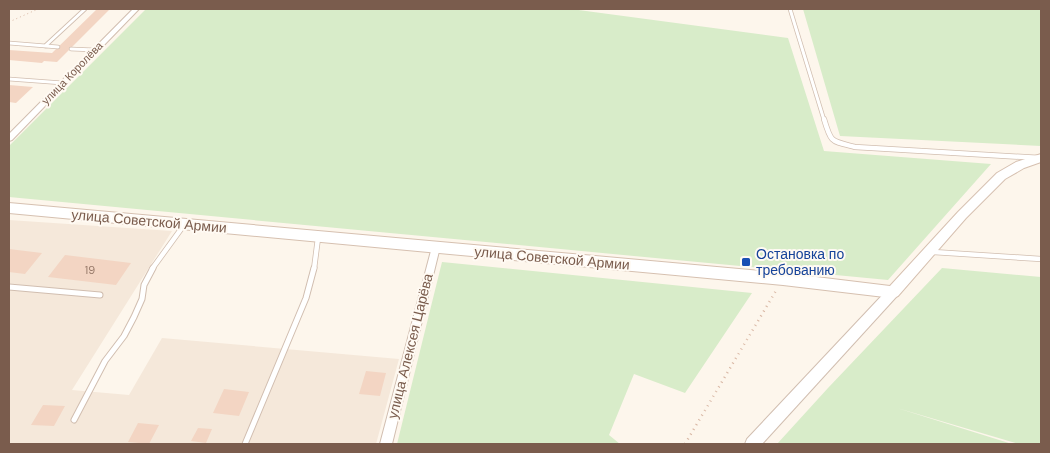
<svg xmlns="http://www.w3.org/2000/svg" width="1050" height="453" font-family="'DM Sans',sans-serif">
  <rect width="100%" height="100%" fill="#fdf6ec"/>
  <path fill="#f5e8da" d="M 9,220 L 172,231 L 72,390 L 129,395 L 162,338 L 399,359 L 376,444 L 9,444 Z"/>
  <path fill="#d8ecc9" d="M 146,9 L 571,9 L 788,38 L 824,151 L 991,164 L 888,280 L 9,197 L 9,146 Z
    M 803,9 L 1041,9 L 1041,146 L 840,136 Z
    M 442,262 L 752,293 L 685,393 L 634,374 L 609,435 L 620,444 L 397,444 Z
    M 942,268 L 1041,277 L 1041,444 L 1019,444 L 897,408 L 1012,444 L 777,444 L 828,388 Z"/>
  <path fill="#f3d5c3" d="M 97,9 L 110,9 L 57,62 L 44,61 L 42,63 L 9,60 L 9,50 L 52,53 Z
    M 9,85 L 33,87 L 16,103 L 9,102 Z
    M 9,249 L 42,253 L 25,274 L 9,272 Z
    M 65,255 L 131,263 L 116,285 L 48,277 Z
    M 366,371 L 386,373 L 380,396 L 359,394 Z
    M 224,389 L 249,392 L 239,416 L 213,413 Z
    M 43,405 L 65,406 L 54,426 L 31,425 Z
    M 138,423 L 159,425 L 149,444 L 128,442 Z
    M 198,428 L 212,429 L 206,443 L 191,441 Z"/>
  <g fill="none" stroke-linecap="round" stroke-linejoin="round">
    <g stroke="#d1beb0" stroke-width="4.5">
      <path id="service-far2" d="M 790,9 L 824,120
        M 9,43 L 58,47
        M 45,46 L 85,9
        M 71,49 L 95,50
        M 9,79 L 63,83"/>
    </g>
    <g stroke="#d1beb0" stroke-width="6">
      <path id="service-far1" d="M 824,119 C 831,143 831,141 855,147 L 1041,158
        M 933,252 L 1041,259
        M 152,269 L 184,225
        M 314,269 L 318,238"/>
    </g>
    <g stroke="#d1beb0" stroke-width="7">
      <path id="service" d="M 9,287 L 100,295
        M 74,420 L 105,361 L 124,336 L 134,317 L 142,299 L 144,285 L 153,268
        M 245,444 L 306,298 L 314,268"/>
    </g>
    <g stroke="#d1beb0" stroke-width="2">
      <path id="minor" d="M 133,9 L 139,9 L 12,140 L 9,141 L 9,134 Z
        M 436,243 L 439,244 L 440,247 L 392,444 L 380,444 L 432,247 L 433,244 Z"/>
    </g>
    <g stroke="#d1beb0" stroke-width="2">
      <path id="tertiary" d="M 893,287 L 897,288 L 899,292 L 897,296 L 762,444 L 745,444 L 747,439 L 889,288 Z"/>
    </g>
    <g stroke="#d6c0b0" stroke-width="2">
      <path id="secondary" d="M 1041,154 L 1041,162 L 1024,168 L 1005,179 L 966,218 L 898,296 L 893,298 L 783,285 L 9,213 L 9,203 L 783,273 L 890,286 L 958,212 L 997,173 L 1016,162 Z"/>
    </g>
    <path stroke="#d9b8a5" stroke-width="1" stroke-dasharray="1 3" stroke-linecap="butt" d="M 9,22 L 38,9"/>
    <path stroke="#d9b8a5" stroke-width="2.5" stroke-dasharray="1 4.5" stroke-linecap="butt" d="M 685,444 L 777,289"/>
    <use href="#service-far2" stroke="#fff" stroke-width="3"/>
    <use href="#service-far1" stroke="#fff" stroke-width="4.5"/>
    <use href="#service" stroke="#fff" stroke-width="5"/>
    <use href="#minor" fill="#fff" fill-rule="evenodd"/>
    <use href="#tertiary" fill="#fff" fill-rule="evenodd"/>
    <use href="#secondary" fill="#fff" fill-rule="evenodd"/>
  </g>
  <rect fill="#1a4fb4" stroke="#fffaf3" stroke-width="2" x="741" y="257" width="10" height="10" rx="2.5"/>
  <g text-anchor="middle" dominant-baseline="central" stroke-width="4" stroke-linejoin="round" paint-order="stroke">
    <g font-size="11" fill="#7a5c4d" stroke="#fffaf3">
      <text transform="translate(72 73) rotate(-46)">улица Королёва</text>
    </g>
    <g font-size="11" fill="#987a6a">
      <text x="90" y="270">19</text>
    </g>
    <g font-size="14" fill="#7a5c4d" stroke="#fffaf3">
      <text transform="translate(149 221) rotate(5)">улица Советской Армии</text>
      <text transform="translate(552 258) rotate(5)">улица Советской Армии</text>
      <text transform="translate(410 346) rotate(-76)">улица Алексея Царёва</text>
    </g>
    <g font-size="14" fill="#164399" stroke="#fffaf3" text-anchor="start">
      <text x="756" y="254">Остановка по<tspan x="756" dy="16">требованию</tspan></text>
    </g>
  </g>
  <rect width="1050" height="453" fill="none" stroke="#7a5c4d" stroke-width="20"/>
</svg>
